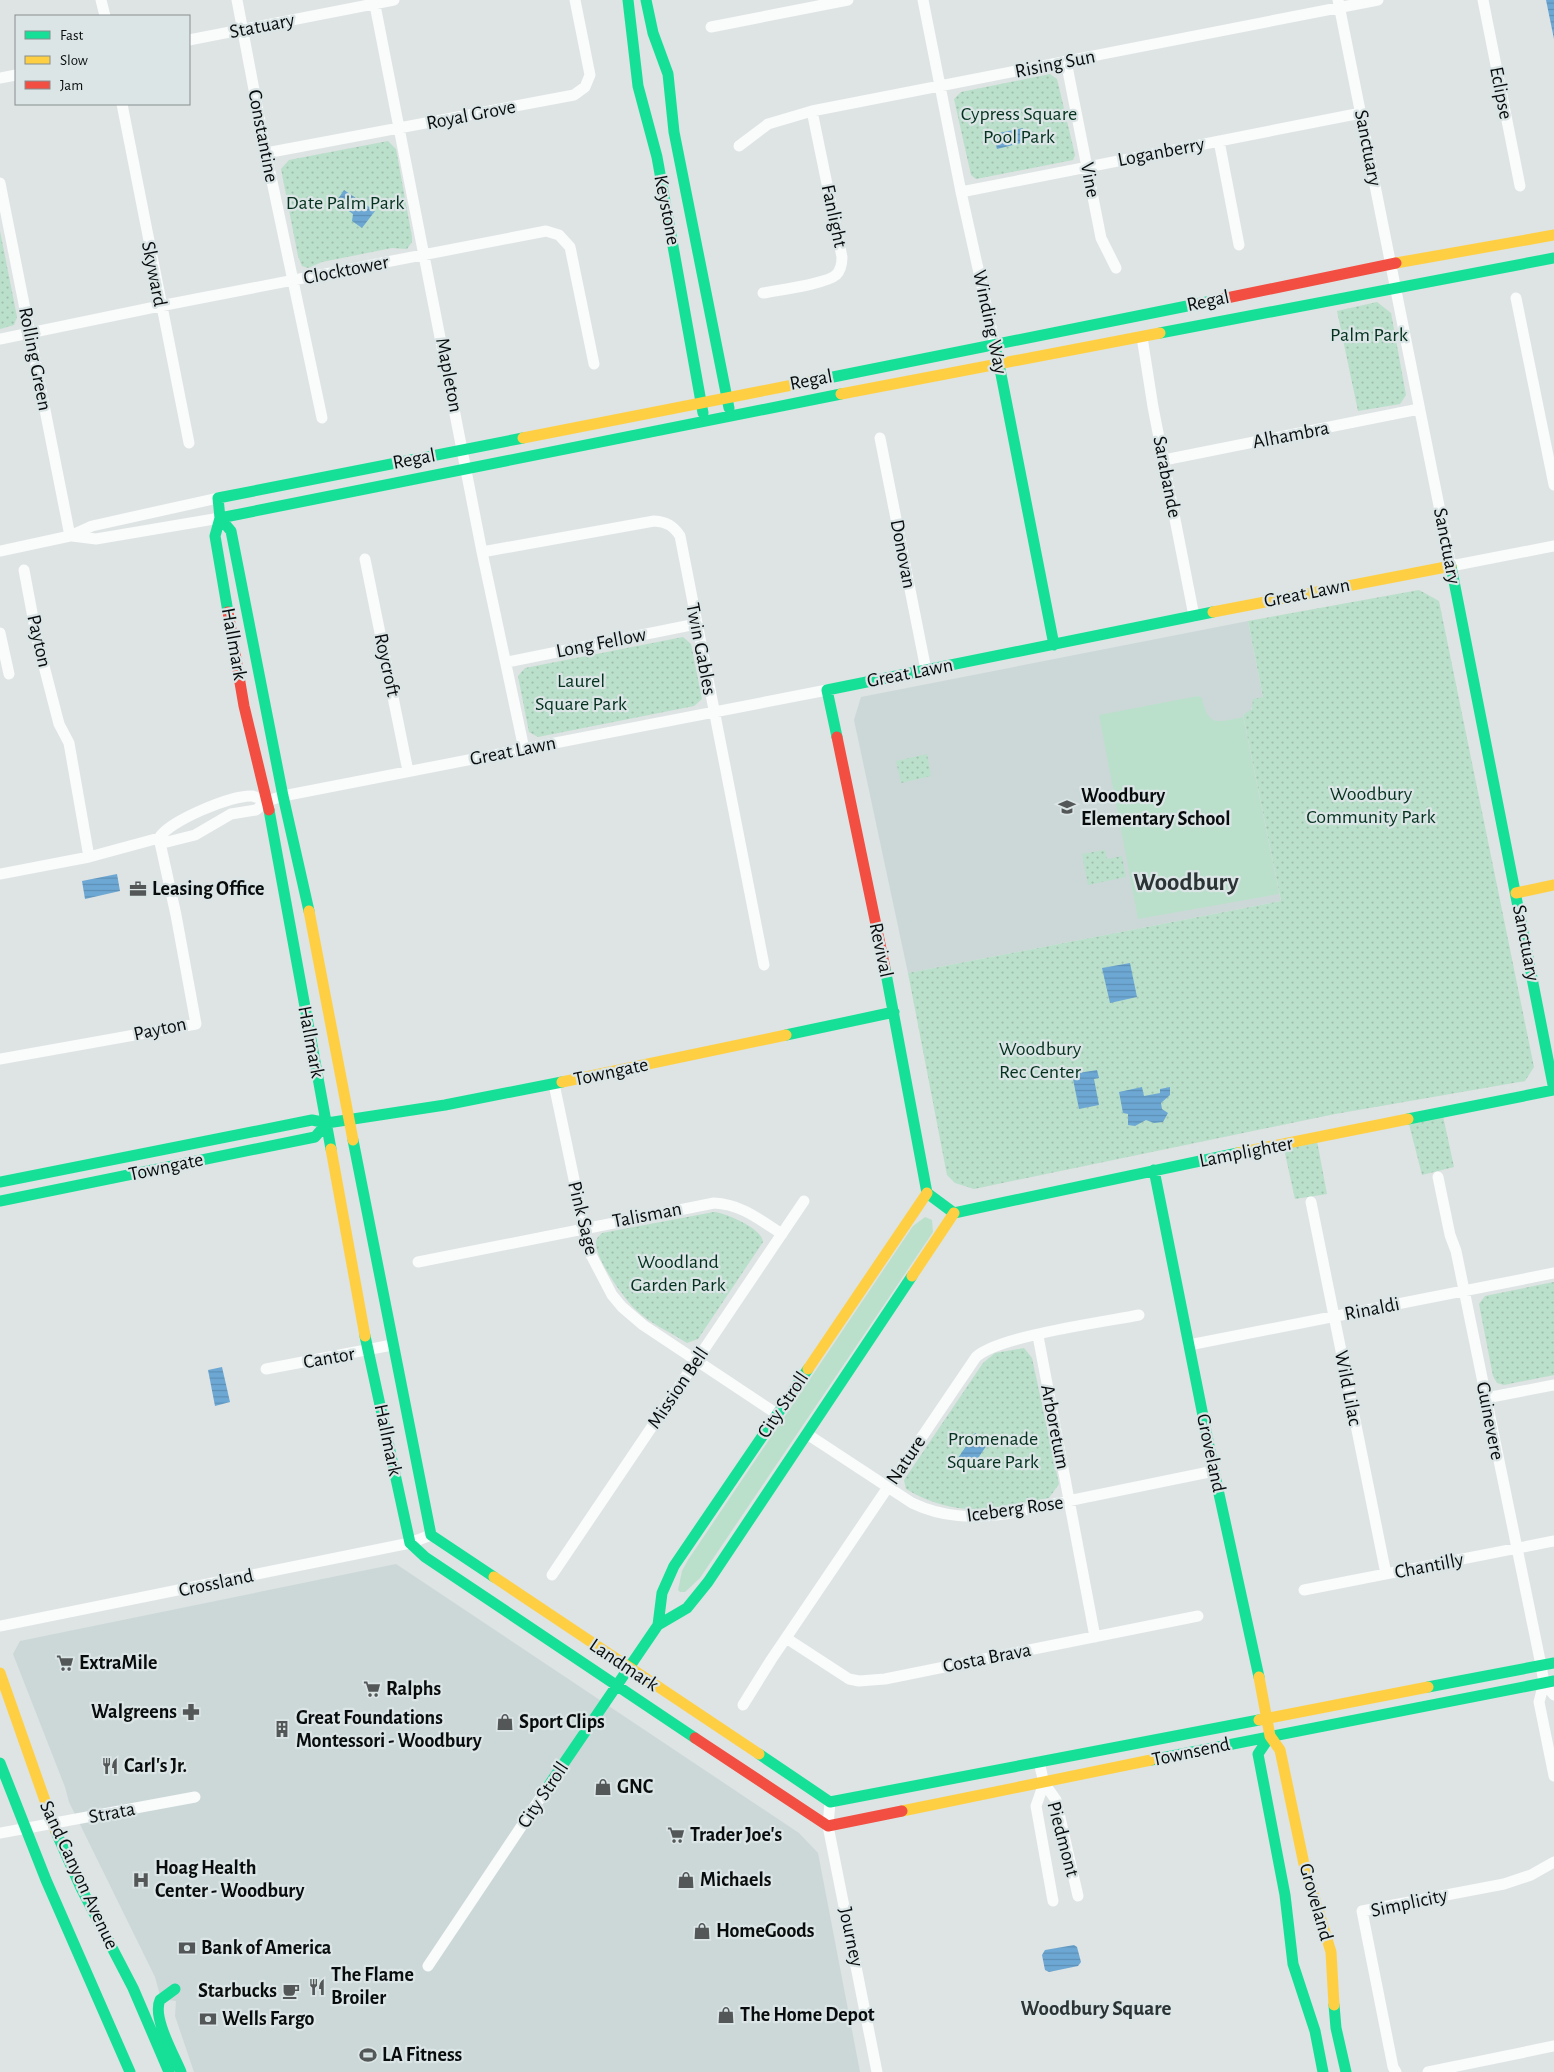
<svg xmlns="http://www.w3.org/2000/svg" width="1554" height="2072" font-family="'Alegreya Sans',sans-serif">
  <defs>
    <pattern id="park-dots" width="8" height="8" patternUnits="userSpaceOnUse" patternTransform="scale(1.25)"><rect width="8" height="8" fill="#bae0cb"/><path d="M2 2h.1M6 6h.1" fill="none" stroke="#9fbfad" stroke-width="1.8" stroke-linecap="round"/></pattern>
    <pattern id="water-rules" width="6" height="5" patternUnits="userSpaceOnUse" patternTransform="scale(1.25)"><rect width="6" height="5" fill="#6da8d4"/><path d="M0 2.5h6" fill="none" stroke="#5d8fb5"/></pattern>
  </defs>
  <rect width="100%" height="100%" fill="#dee3e3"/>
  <path fill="#ccd8d8" d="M 1248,621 L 1263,697 L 1254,704 L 1249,713 L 1243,715 L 1281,901 L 908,973 L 854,720 L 861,697 Z
    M 396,1564 L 799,1833 L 818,1853 L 860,2072 L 194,2072 L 175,2016 L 176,2001 L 161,1999 L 155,1977 L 69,1802 L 65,1787 L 13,1654 L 20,1641 Z"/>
  <path fill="#bae0cb" d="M 1198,696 L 1202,698 C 1208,728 1218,722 1243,717 L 1279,894 L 1138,919 L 1099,715 Z
    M 925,1217 L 932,1220 L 933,1232 L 700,1578 L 685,1592 L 680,1592 L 678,1590 L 682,1571 L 688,1560 L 913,1226 Z"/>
  <path fill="url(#park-dots)" d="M 1050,74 L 1057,79 L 1075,155 L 1073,160 L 976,179 L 971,175 L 954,99 L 961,92 Z
    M 388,141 L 396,149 L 412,237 L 412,242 L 407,249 L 392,248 L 322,262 L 308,268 L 302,266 L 298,256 L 281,169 L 289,160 Z
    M 0,231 L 17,317 L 14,325 L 0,329 Z
    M 1377,302 L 1391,313 L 1406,395 L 1400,404 L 1358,411 L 1337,311 Z
    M 1419,590 L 1439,601 L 1534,1067 L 1525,1081 L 1335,1114 L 974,1189 L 955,1183 L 947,1175 L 908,973 L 1281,901 L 1243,715 L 1252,709 L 1253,699 L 1263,697 L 1248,621 Z
    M 683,637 L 691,644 L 702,699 L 694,706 L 538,737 L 529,732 L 518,676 L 525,668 Z
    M 927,754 L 931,776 L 901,783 L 896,761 Z
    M 1105,850 L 1107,859 L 1122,856 L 1126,877 L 1088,885 L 1082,854 Z
    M 1443,1116 L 1454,1167 L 1422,1175 L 1409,1124 Z
    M 1317,1141 L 1327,1194 L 1295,1199 L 1284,1149 Z
    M 714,1212 C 726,1213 763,1229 763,1242 L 698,1339 L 687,1343 C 670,1332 649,1323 635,1309 C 623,1297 596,1260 596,1243 C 596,1238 599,1236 602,1233 Z
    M 1554,1282 L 1554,1375 L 1504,1385 L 1497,1383 L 1493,1376 L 1479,1304 L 1485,1296 Z
    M 1024,1348 L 1032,1358 L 1059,1484 L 1049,1498 C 993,1508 959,1520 906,1489 L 904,1480 L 983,1363 L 995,1353 Z"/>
  <path fill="url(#water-rules)" d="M 1546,0 L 1554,0 L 1554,39 Z
    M 1023,128 L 1025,142 L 997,149 L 994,134 Z
    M 344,190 L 375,211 L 362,228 L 352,221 L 353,214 L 336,202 Z
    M 117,874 L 120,891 L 85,899 L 82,881 Z
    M 1130,963 L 1137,997 L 1110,1003 L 1102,968 Z
    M 1097,1070 L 1099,1078 L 1094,1079 L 1099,1105 L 1079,1109 L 1072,1074 Z
    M 1142,1087 L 1144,1096 L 1160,1093 L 1160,1089 L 1170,1087 L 1170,1095 L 1161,1103 L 1162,1109 L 1168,1113 L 1163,1122 L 1154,1123 L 1146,1120 L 1135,1126 L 1128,1125 L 1128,1114 L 1123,1113 L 1119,1092 Z
    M 222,1367 L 230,1402 L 215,1406 L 208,1370 Z
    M 975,1433 L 989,1442 L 972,1467 L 958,1458 Z
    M 1074,1945 L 1077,1947 L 1081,1962 L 1078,1966 L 1049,1972 L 1045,1970 L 1042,1955 L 1045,1950 Z"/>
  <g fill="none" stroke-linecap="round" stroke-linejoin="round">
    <path stroke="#fafbfb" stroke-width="11" d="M 101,0 L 105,16
      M 237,0 L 266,153 L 322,418
      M 374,0 L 482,552 L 524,749
      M 923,0 L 961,192 L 995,345
      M 1338,0 L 1451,566 L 1554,546
      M 1483,0 L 1520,186
      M 711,27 L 848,0
      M 189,40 L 394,0
      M 1066,61 L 1101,238 L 1116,268
      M 0,78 L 16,75
      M 122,104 L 189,443
      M 1219,141 L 1239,245
      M 739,146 L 768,124 L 812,111 L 1378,0
      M 266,153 L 574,95 L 585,87 L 590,75 L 575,0
      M 0,183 L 70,536
      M 961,192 L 1361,113
      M 763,293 C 778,290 826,284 836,275 C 841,270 842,264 842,257 L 812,111
      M 1516,298 L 1554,485
      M 1142,337 L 1153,407 L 1194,616
      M 0,339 L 160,306 L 546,231 L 559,235 L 570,247 L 594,364
      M 880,438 L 926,670
      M 1164,460 L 1419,409
      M 72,536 L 96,539 L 220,518
      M 0,551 L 70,536 L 92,526 L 218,498
      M 482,552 L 654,521 C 666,522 673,525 680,536 L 764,965
      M 365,559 L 408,771
      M 24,570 L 37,639 L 59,724 L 69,743 L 89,857
      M 0,633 L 9,674
      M 507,662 L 696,624
      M 0,874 L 89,857 L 159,838 L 167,842 L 195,835 L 231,814 L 256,810 L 267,801 L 283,796 L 827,690
      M 0,1059 L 196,1024 L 176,915 L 159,838 C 169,821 231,795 252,796 C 257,797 262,800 267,801
      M 554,1084 L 589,1251 L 612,1295 L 622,1307 L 643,1325 L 777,1414
      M 1438,1177 L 1450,1235 L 1456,1251 L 1541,1665 L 1544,1683 L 1539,1702 L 1554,1776
      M 1311,1202 L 1386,1574
      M 418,1262 L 714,1203 C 741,1204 760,1220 782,1234
      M 1038,1336 L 1095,1637
      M 1189,1345 L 1554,1273
      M 266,1369 L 392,1345
      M 1486,1398 L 1554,1385
      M 807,1434 L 912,1503 C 944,1518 971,1518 1005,1514 L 1214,1471
      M 552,1575 L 804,1201
      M 1304,1590 L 1554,1541
      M 0,1626 L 410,1543 L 431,1535
      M 786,1638 L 849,1679 L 859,1681 L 885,1679 L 1198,1616
      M 1544,1683 L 1554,1695
      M 743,1705 L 771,1660 L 976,1357 C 998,1336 1104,1322 1139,1315
      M 1039,1762 L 1044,1783 L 1056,1800 L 1078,1896
      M 1044,1783 L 1036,1806 L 1053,1901
      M 830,1802 L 828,1826 L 877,2072
      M 0,1833 L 195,1797
      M 428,1966 L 549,1785
      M 1396,2072 L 1393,2067 L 1362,1911 L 1504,1884 L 1531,1875 L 1554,1862
      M 1428,2072 L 1554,2046"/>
    <path stroke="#16e098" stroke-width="11" d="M 628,0 L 638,86 L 657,157 L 703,413
      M 646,0 L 653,33 L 668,74 L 674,132 L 729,408
      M 1160,333 L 1554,258
      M 997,354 L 1054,645
      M 823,379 L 1212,301
      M 220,518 L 231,531 L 283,796 L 309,911
      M 220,518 L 841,394
      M 228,612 L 215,536 L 220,518 L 218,498 L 523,438
      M 837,737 L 827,690 L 1213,612
      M 269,810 L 331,1149
      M 885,968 L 927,1193 L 954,1213 L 1238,1153
      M 786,1035 L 894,1012
      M 1408,1119 L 1554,1090 L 1451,566
      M 353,1140 L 431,1535 L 494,1577
      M 1154,1170 L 1214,1471 L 1259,1677
      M 0,1182 L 312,1120 L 327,1123 L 445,1105 L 562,1082
      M 0,1201 L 315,1137 L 327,1123
      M 365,1336 L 410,1543 L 425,1557 L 695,1738
      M 658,1625 L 687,1608 L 708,1582 L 912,1276
      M 1428,1687 L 1554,1663
      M 1270,1736 L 1258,1754 L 1285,1895 L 1293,1964 L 1315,2031 L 1323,2072
      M 759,1754 L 830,1802 L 1259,1720
      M 1151,1760 L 1554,1681
      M 0,1763 L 46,1880 L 130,2072
      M 549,1785 L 658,1625 L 662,1593 L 674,1566 L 808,1369
      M 56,1832 L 81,1888 L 133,1988 L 169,2072
      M 175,1989 L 160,2000 C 152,2017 174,2055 181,2072
      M 1334,2005 L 1336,2028 L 1346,2072"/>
    <path stroke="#ffcf43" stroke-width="11" d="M 1396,263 L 1554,235
      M 841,394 L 1160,333
      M 523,438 L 823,379
      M 1213,612 L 1451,566
      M 1516,893 L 1554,885
      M 309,911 L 353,1140
      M 562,1082 L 786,1035
      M 331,1149 L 365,1336
      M 1238,1153 L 1408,1119
      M 912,1276 L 954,1213
      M 808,1369 L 927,1193
      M 494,1577 L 759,1754
      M 0,1673 L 56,1832
      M 1259,1677 L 1270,1736 L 1280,1750 L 1304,1864 L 1331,1952 L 1334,2005
      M 1259,1720 L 1428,1687
      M 902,1811 L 1151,1760"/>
    <path stroke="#f24e42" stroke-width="11" d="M 1212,301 L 1396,263
      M 228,612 L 244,706 L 269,810
      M 837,737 L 885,968
      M 695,1738 L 828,1826 L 902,1811"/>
  </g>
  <defs>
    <g id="school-bare" transform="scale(1.35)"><path d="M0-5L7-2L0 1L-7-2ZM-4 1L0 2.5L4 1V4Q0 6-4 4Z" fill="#545757" stroke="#dbe5e6" stroke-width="2.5" paint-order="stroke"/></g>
    <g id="office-bare" transform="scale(1.35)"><path d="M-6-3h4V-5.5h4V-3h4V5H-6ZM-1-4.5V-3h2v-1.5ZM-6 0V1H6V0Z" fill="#545757" stroke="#dbe5e6" stroke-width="2.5" paint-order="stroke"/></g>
    <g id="supermarket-bare" transform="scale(1.35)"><path d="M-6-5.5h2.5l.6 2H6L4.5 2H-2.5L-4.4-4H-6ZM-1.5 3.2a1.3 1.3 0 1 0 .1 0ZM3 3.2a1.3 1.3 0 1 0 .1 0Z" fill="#545757" stroke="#dbe5e6" stroke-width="2.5" paint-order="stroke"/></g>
    <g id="pharmacy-bare" transform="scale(1.35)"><path d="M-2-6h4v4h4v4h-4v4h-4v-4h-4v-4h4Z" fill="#545757" stroke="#dbe5e6" stroke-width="2.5" paint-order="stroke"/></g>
    <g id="shop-bare" transform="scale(1.35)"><path d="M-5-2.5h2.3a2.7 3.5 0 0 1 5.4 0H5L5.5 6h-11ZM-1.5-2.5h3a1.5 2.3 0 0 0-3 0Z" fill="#545757" stroke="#dbe5e6" stroke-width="2.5" paint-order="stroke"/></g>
    <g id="building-bare" transform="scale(1.35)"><path d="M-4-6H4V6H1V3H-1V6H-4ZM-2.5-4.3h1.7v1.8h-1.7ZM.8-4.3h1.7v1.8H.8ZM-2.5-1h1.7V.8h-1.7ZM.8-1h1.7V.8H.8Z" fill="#545757" stroke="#dbe5e6" stroke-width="2.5" paint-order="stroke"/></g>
    <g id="restaurant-bare" transform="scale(1.35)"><path d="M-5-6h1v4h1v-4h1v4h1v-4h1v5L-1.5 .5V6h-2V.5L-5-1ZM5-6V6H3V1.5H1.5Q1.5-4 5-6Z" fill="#545757" stroke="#dbe5e6" stroke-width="2.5" paint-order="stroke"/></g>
    <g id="hospital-bare" transform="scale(1.35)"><path d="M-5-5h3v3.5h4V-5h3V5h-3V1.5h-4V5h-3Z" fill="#545757" stroke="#dbe5e6" stroke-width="2.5" paint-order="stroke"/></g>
    <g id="bank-bare" transform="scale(1.35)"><path d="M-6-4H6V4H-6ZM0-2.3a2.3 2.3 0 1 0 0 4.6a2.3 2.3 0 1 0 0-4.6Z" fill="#545757" stroke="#dbe5e6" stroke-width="2.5" paint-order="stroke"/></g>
    <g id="cafe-bare" transform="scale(1.35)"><path d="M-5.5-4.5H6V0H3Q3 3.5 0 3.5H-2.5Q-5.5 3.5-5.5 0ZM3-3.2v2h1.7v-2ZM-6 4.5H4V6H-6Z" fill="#545757" stroke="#dbe5e6" stroke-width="2.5" paint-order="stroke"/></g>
    <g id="stadium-bare" transform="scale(1.35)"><path d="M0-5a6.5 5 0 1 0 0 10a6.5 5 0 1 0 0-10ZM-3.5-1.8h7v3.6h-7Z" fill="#545757" stroke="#dbe5e6" stroke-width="2.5" paint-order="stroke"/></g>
  </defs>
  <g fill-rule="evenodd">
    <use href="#school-bare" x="1067" y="807"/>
    <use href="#office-bare" x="138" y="889"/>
    <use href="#supermarket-bare" x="65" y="1663"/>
    <use href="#supermarket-bare" x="372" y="1689"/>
    <use href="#pharmacy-bare" x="191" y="1712"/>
    <use href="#shop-bare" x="505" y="1722"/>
    <use href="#building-bare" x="282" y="1729"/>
    <use href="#restaurant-bare" x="110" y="1766"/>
    <use href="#shop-bare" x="603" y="1787"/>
    <use href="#supermarket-bare" x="676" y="1835"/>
    <use href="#hospital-bare" x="141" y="1880"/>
    <use href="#shop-bare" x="686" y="1880"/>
    <use href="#shop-bare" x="702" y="1931"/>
    <use href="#bank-bare" x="187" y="1948"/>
    <use href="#restaurant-bare" x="317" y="1987"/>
    <use href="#cafe-bare" x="291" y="1991"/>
    <use href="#shop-bare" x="726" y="2015"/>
    <use href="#bank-bare" x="208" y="2019"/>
    <use href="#stadium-bare" x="368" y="2055"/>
  </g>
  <g text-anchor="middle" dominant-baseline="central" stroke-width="4.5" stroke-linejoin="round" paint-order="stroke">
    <g font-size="20" fill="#090c0c" stroke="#dbe5e6">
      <text transform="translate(262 26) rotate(-11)">Statuary</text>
      <text transform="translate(1055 64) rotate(-11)">Rising Sun</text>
      <text transform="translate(1501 93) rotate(79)">Eclipse</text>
      <text transform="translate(471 115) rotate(-11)">Royal Grove</text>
      <text transform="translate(263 136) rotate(79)">Constantine</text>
      <text transform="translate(1368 148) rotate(79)">Sanctuary</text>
      <text transform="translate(1161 152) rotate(-11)">Loganberry</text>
      <text transform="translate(1090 180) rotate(79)">Vine</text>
      <text transform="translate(667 210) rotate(79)">Keystone</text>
      <text transform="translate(834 216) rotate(78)">Fanlight</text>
      <text transform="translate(346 270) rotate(-11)">Clocktower</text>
      <text transform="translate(154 274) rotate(79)">Skyward</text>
      <text transform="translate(1208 301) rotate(-12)">Regal</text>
      <text transform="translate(990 322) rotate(78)">Winding Way</text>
      <text transform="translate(35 359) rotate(79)">Rolling Green</text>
      <text transform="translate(449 375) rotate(79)">Mapleton</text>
      <text transform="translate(811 380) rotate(-11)">Regal</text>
      <text transform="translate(1291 435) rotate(-11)">Alhambra</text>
      <text transform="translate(414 459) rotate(-11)">Regal</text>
      <text transform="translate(1167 477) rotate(79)">Sarabande</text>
      <text transform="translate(1447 546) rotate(79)">Sanctuary</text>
      <text transform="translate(903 554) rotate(79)">Donovan</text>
      <text transform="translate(1307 593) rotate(-11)">Great Lawn</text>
      <text transform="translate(39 641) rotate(77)">Payton</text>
      <text transform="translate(601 643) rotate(-11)">Long Fellow</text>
      <text transform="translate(234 644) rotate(80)">Hallmark</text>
      <text transform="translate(701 649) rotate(79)">Twin Gables</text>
      <text transform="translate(387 665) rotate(78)">Roycroft</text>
      <text transform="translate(910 673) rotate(-11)">Great Lawn</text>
      <text transform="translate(513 751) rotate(-11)">Great Lawn</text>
      <text transform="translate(1526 943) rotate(79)">Sanctuary</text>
      <text transform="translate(881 950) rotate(78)">Revival</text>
      <text transform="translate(160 1029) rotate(-12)">Payton</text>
      <text transform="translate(311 1042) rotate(79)">Hallmark</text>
      <text transform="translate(611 1072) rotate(-12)">Towngate</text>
      <text transform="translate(1246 1152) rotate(-11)">Lamplighter</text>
      <text transform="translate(166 1167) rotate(-12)">Towngate</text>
      <text transform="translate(647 1215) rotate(-11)">Talisman</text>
      <text transform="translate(583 1218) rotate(76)">Pink Sage</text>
      <text transform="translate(1372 1309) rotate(-11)">Rinaldi</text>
      <text transform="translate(329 1358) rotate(-10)">Cantor</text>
      <text transform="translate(678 1388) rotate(-56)">Mission Bell</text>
      <text transform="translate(1348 1388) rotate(79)">Wild Lilac</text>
      <text transform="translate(783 1405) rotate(-56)">City Stroll</text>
      <text transform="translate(1490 1421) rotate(79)">Guinevere</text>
      <text transform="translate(1055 1427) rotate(79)">Arboretum</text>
      <text transform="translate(388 1440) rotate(78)">Hallmark</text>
      <text transform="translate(1211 1453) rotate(78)">Groveland</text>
      <text transform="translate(906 1460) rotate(-56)">Nature</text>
      <text transform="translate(1015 1509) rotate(-8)">Iceberg Rose</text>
      <text transform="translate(1429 1566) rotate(-11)">Chantilly</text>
      <text transform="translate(216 1583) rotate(-12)">Crossland</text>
      <text transform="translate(987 1658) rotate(-11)">Costa Brava</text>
      <text transform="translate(624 1665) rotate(34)">Landmark</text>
      <text transform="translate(1191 1752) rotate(-12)">Townsend</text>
      <text transform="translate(543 1795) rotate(-56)">City Stroll</text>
      <text transform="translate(112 1813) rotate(-11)">Strata</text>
      <text transform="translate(1063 1839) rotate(75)">Piedmont</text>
      <text transform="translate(79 1875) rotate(65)">Sand Canyon Avenue</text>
      <text transform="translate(1316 1902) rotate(74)">Groveland</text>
      <text transform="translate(1409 1903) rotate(-12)">Simplicity</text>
      <text transform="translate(851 1937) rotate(78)">Journey</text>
    </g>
    <g font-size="20" fill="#04321e" stroke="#dbe5e6">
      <text x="1019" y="114">Cypress Square<tspan x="1019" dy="23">Pool Park</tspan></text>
      <text x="345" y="203">Date Palm Park</text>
      <text x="1369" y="335">Palm Park</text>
      <text x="581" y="681">Laurel<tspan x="581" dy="23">Square Park</tspan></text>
      <text x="1371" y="794">Woodbury<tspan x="1371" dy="23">Community Park</tspan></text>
      <text x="1040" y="1049">Woodbury<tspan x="1040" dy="23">Rec Center</tspan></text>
      <text x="678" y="1262">Woodland<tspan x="678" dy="23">Garden Park</tspan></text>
      <text x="993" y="1439">Promenade<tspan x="993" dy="23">Square Park</tspan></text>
    </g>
    <g font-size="20" font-weight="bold" fill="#090c0c" stroke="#dbe5e6" text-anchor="start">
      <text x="1081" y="796">Woodbury<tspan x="1081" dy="23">Elementary School</tspan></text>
      <text x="152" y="889">Leasing Office</text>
      <text x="79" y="1663">ExtraMile</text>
      <text x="386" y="1689">Ralphs</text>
      <text x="177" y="1712" text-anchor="end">Walgreens</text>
      <text x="296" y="1718">Great Foundations<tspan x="296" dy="23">Montessori - Woodbury</tspan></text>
      <text x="519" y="1722">Sport Clips</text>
      <text x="124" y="1766">Carl's Jr.</text>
      <text x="617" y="1787">GNC</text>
      <text x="690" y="1835">Trader Joe's</text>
      <text x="155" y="1868">Hoag Health<tspan x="155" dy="23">Center - Woodbury</tspan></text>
      <text x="700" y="1880">Michaels</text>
      <text x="716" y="1931">HomeGoods</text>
      <text x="201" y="1948">Bank of America</text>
      <text x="331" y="1975">The Flame<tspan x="331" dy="23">Broiler</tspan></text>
      <text x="277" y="1991" text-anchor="end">Starbucks</text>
      <text x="740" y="2015">The Home Depot</text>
      <text x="222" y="2019">Wells Fargo</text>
      <text x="382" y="2055">LA Fitness</text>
    </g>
    <g font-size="21" font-weight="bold" fill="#2c3334" stroke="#dbe5e6">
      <text x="1096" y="2008">Woodbury Square</text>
    </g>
    <g font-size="25" font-weight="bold" fill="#2c3334" stroke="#dbe5e6">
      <text x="1186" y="882">Woodbury</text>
    </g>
  </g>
  <rect x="15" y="15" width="175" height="90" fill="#dbe5e6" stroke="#878e8f"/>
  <rect x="25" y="31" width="25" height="8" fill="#16e098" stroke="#878e8f"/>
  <text x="60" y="40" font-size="15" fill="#090c0c">Fast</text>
  <rect x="25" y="56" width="25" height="8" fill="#ffcf43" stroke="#878e8f"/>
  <text x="60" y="65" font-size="15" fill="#090c0c">Slow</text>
  <rect x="25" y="81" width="25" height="8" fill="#f24e42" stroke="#878e8f"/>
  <text x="60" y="90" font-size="15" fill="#090c0c">Jam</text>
</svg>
